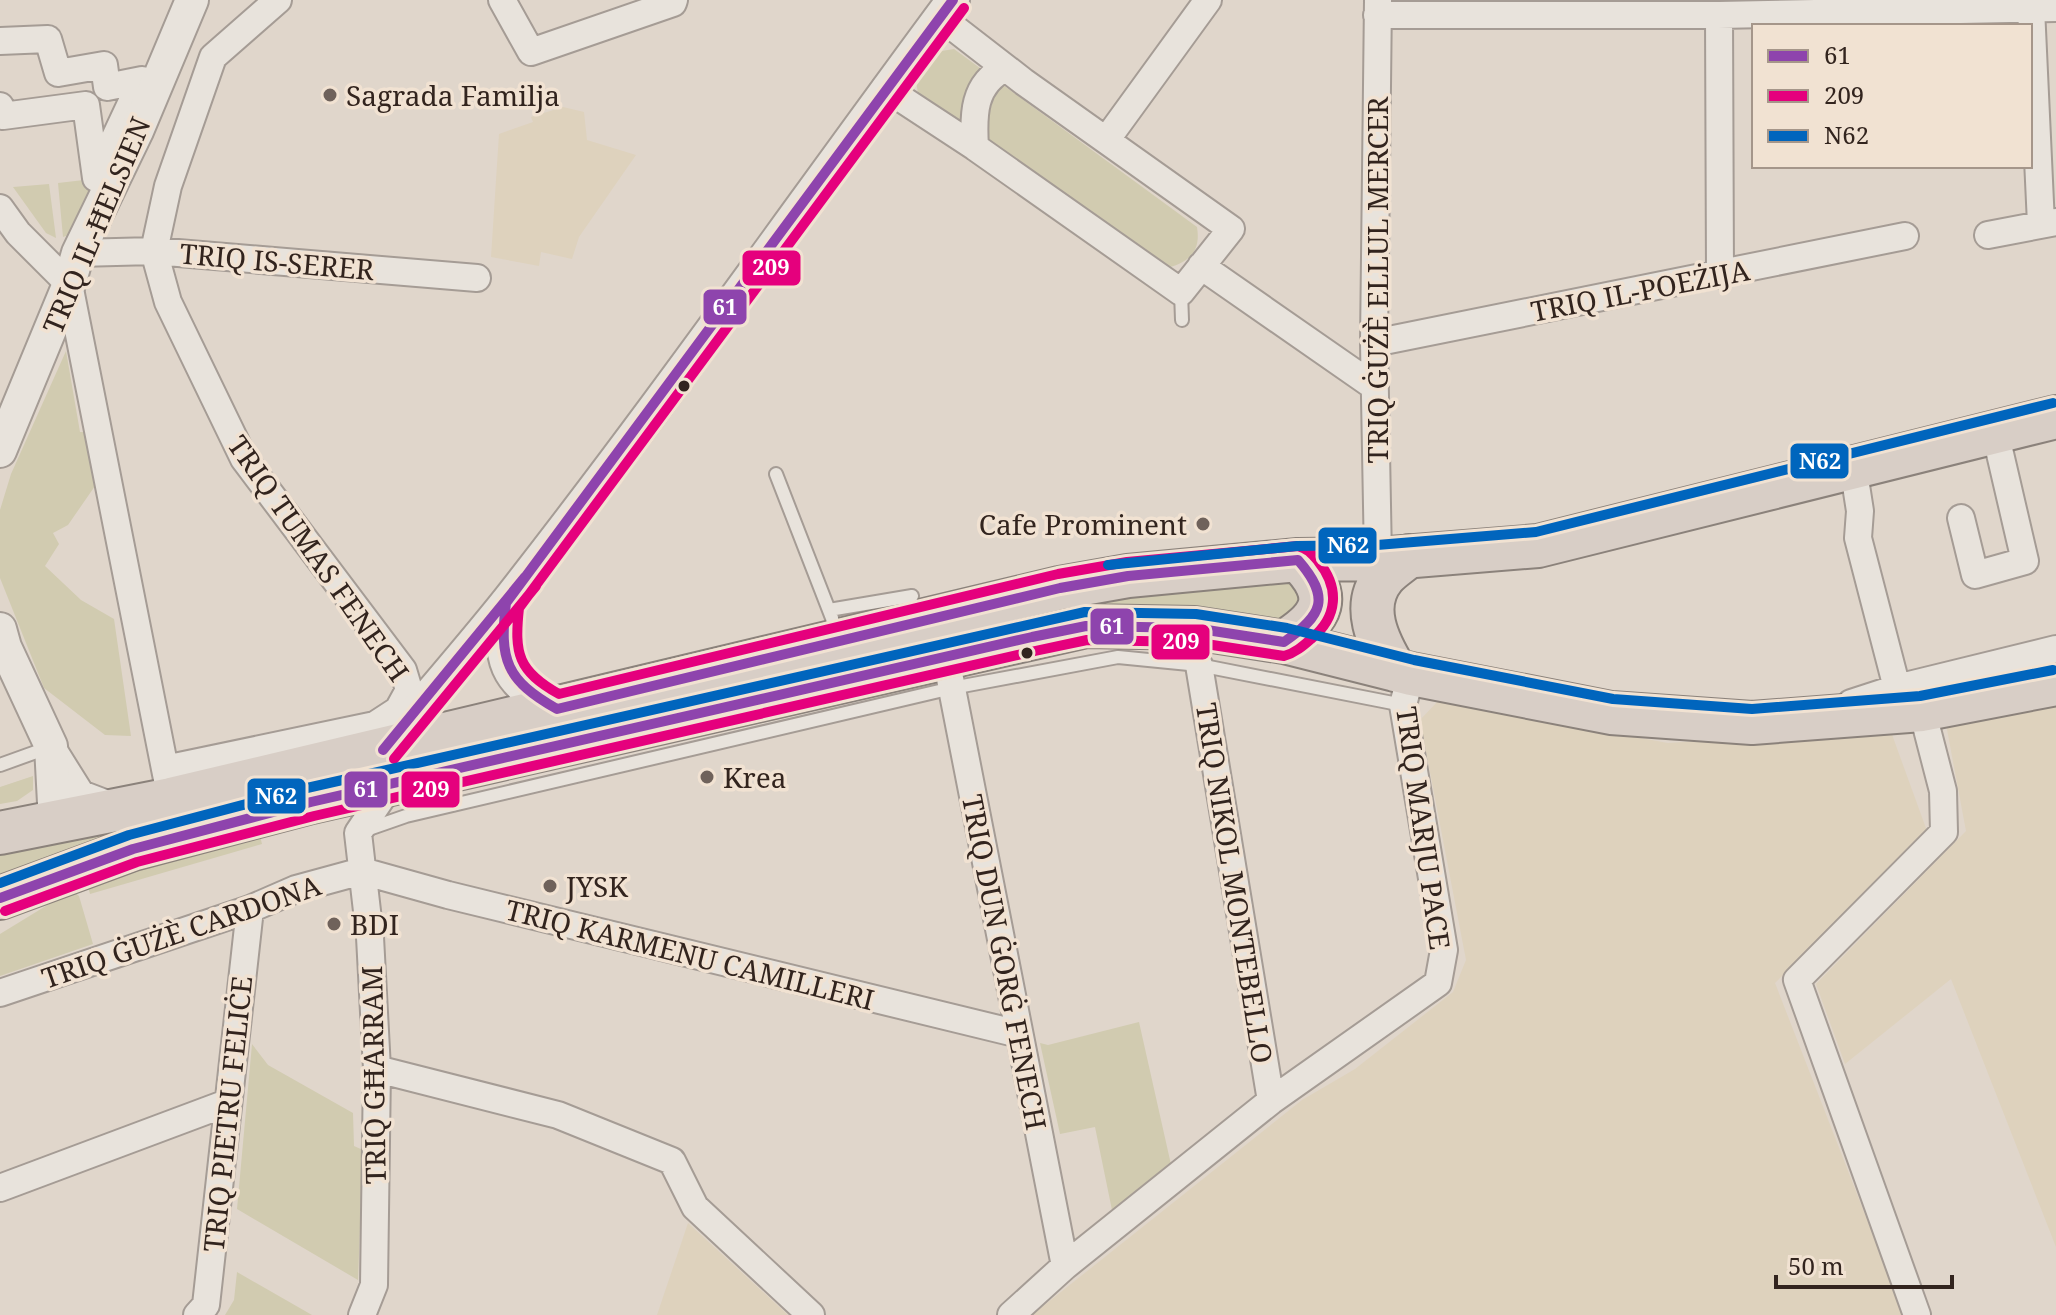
<svg xmlns="http://www.w3.org/2000/svg" width="2056" height="1315" font-family="'Noto Serif',serif">
  <rect width="100%" height="100%" fill="#e0d6cb"/>
  <path fill="#ded2bd" d="M 563,107 L 584,112 L 587,140 L 636,155 L 579,237 L 572,259 L 541,252 L 539,266 L 491,257 L 499,134 L 533,122 L 531,117 Z
    M 2056,700 L 2056,1247 L 1951,979 L 1845,1064 L 1816,984 L 1966,831 L 1946,724 Z
    M 1438,701 L 1668,743 L 1890,729 L 1927,831 L 1775,983 L 1904,1315 L 1032,1315 L 1302,1100 L 1355,1069 L 1453,992 L 1466,960 L 1420,720 Z
    M 688,1223 L 788,1315 L 657,1315 Z"/>
  <path fill="#d1cbb0" d="M 954,49 L 1197,227 C 1201,251 1190,262 1167,268 L 918,94 L 915,73 L 929,53 Z
    M 101,178 L 69,235 L 63,237 L 58,183 Z
    M 49,184 L 56,238 L 46,233 L 13,187 Z
    M 66,351 L 80,432 L 85,432 L 95,486 L 68,525 L 53,533 L 59,544 L 45,566 L 81,600 L 114,619 L 131,736 L 105,735 L 44,688 L 0,578 L 0,510 L 11,474 Z
    M 1289,581 L 1302,595 L 1301,614 L 1273,625 L 1196,608 L 0,878 L 0,850 L 1132,588 Z
    M 33,776 L 33,790 L 17,801 L 0,804 L 0,787 Z
    M 260,836 L 262,844 L 90,894 L 87,883 Z
    M 72,890 L 79,896 L 93,944 L 0,976 L 0,934 Z
    M 1139,1022 L 1172,1169 L 1113,1215 L 1095,1127 L 1060,1134 L 1040,1043 L 1048,1045 Z
    M 252,1044 L 268,1065 L 353,1113 L 354,1146 L 363,1150 L 358,1280 L 237,1209 Z
    M 237,1272 L 312,1315 L 225,1315 L 234,1300 Z"/>
  <g fill="none" stroke-linecap="round" stroke-linejoin="round">
    <g stroke="#a59c95" stroke-width="16">
      <path id="service" d="M 1181,292 L 1182,320
        M 776,474 L 832,618 L 835,635
        M 829,610 L 912,596
        M 0,765 L 50,747
        M 363,831 L 406,816 L 952,688 L 1118,657 L 1199,665 L 1403,705"/>
    </g>
    <g stroke="#a59c95" stroke-width="30">
      <path id="minor" d="M 502,0 L 531,52 L 673,3 L 674,0
        M 2031,8 L 2041,224
        M 1377,15 L 1719,15 L 2056,8
        M 1719,15 L 1720,275
        M 0,41 L 48,39 L 58,73 L 104,65 L 107,87 L 142,80 L 96,178 L 86,105 L 3,116 L 0,106
        M 885,88 L 975,147 L 1181,292 L 1231,229 L 1024,82 L 940,17
        M 1107,139 L 1208,0
        M 975,147 C 973,115 973,84 1005,68
        M 0,208 L 18,233 L 69,284 L 165,769
        M 1988,235 L 2056,222
        M 78,253 L 154,251 L 477,278
        M 1201,266 L 1375,387
        M 1374,343 L 1905,236
        M 1853,466 L 1860,511 L 1858,538 L 1897,688
        M 1961,518 L 1975,575 L 2025,561 L 1995,432
        M 1378,559 L 1374,343 L 1378,0
        M 946,658 L 1065,1266
        M 1199,665 L 1271,1101
        M 1851,703 L 1897,688 L 2056,649
        M 51,746 L 81,794 L 115,807
        M 171,799 L 165,769 L 375,725 L 398,710 L 409,690 L 403,670 L 244,459 L 168,302 L 154,251 L 168,186 L 213,57 L 278,0
        M 362,871 L 448,895 L 1019,1034
        M 0,993 L 250,909 L 296,889 L 362,871
        M 377,1069 L 558,1115 L 672,1161 L 695,1207 L 811,1315
        M 0,1188 L 227,1103
        M 197,1315 L 206,1305 L 250,909
        M 362,1315 L 374,1285 L 377,1069 L 370,937 L 358,833 L 391,784
        M 1011,1315 L 1065,1266 L 1271,1101 L 1438,983 L 1444,950 L 1403,705 L 1411,674
        M 1917,1315 L 1797,980 L 1944,832 L 1943,791 L 1922,710"/>
    </g>
    <g stroke="#a59c95" stroke-width="36">
      <path id="tertiary" d="M 0,451 L 69,284 L 78,253 L 137,131 L 192,0
        M 506,603 C 498,661 503,681 557,709
        M 0,629 L 5,647 L 51,746 L 55,822
        M 383,750 C 424,701 467,652 507,602 C 661,406 804,201 953,0"/>
    </g>
    <g stroke="#8b827b" stroke-width="46">
      <path id="trunk" d="M 1284,642 C 1323,617 1335,597 1298,560
        M 1395,670 C 1378,642 1360,606 1384,577 C 1391,569 1401,563 1409,556
        M 0,833 L 171,799 L 1060,588 L 1128,576 L 1298,560 L 1378,559 L 1538,546 L 2056,417
        M 0,898 L 133,849 L 311,802 L 1086,626 L 1194,628 L 1284,642 L 1411,674 L 1611,713 L 1752,723 L 1922,710 L 2056,684"/>
    </g>
    <use href="#service" stroke="#e8e3dc" stroke-width="12"/>
    <use href="#minor" stroke="#e8e3dc" stroke-width="26"/>
    <use href="#tertiary" stroke="#e8e3dc" stroke-width="32"/>
    <use href="#trunk" stroke="#d8cec6" stroke-width="42"/>
    <g stroke="#f1e2d2" stroke-width="16">
      <path id="bus-1" d="M 383,750 L 525,577
        M 0,898 L 133,849 L 311,802 L 1032,637 L 1086,626 L 1194,628 L 1284,642 C 1323,615 1331,598 1298,560 L 1128,576 L 1060,588 L 557,709 C 506,680 499,660 506,603 L 953,0"/>
    </g>
    <g stroke="#f1e2d2" stroke-width="16">
      <path id="bus-2" d="M 394,759 L 536,586
        M 5,911 L 137,862 L 314,816 L 1035,651 L 1087,640 L 1193,642 L 1284,656 C 1295,653 1303,646 1311,639 C 1338,617 1340,588 1318,561 C 1312,554 1307,548 1298,546 L 1127,562 L 1058,574 L 559,694 C 518,671 514,654 519,608 L 964,8"/>
    </g>
    <g stroke="#f1e2d2" stroke-width="16">
      <path id="bus-3" d="M 1108,565 L 1297,546 L 1377,545 L 1536,532 L 2053,403
        M 0,883 L 129,835 L 307,788 L 1085,612 L 1196,614 L 1287,628 L 1414,660 L 1613,699 L 1752,709 L 1920,696 L 2053,670"/>
    </g>
    <use href="#bus-1" stroke="#8e44ad" stroke-width="10"/>
    <use href="#bus-2" stroke="#e5007d" stroke-width="10"/>
    <use href="#bus-3" stroke="#0065bd" stroke-width="10"/>
  </g>
  <g fill="#6f625b" stroke="#f1e2d2" stroke-width="3">
    <circle cx="330" cy="95" r="8"/>
    <circle cx="1203" cy="524" r="8"/>
    <circle cx="707" cy="777" r="8"/>
    <circle cx="550" cy="886" r="8"/>
    <circle cx="334" cy="924" r="8"/>
  </g>
  <g fill="#32241e" stroke="#f1e2d2" stroke-width="3">
    <circle cx="684" cy="386" r="7"/>
    <circle cx="1027" cy="653" r="7"/>
  </g>
  <g text-anchor="middle" dominant-baseline="central" stroke-width="7" stroke-linejoin="round" paint-order="stroke">
    <g font-size="28" fill="#32241e" stroke="#f1e2d2" text-anchor="start">
      <text x="346" y="95">Sagrada Familja</text>
      <text x="1187" y="524" text-anchor="end">Cafe Prominent</text>
      <text x="723" y="777">Krea</text>
      <text x="566" y="886">JYSK</text>
      <text x="350" y="924">BDI</text>
    </g>
    <g font-size="28" fill="#32241e" stroke="#f1e2d2">
      <text transform="translate(96 225) rotate(-67)">TRIQ IL-ĦELSIEN</text>
      <text transform="translate(277 261) rotate(5)">TRIQ IS-SERER</text>
      <text transform="translate(1377 280) rotate(-90)">TRIQ ĠUŻÈ ELLUL MERCER</text>
      <text transform="translate(1640 290) rotate(-11)">TRIQ IL-POEŻIJA</text>
      <text transform="translate(319 558) rotate(55)">TRIQ TUMAS FENECH</text>
      <text transform="translate(1424 828) rotate(82)">TRIQ MARJU PACE</text>
      <text transform="translate(1235 883) rotate(81)">TRIQ NIKOL MONTEBELLO</text>
      <text transform="translate(181 931) rotate(-19)">TRIQ ĠUŻÈ CARDONA</text>
      <text transform="translate(690 954) rotate(14)">TRIQ KARMENU CAMILLERI</text>
      <text transform="translate(1005 962) rotate(79)">TRIQ DUN ĠORĠ FENECH</text>
      <text transform="translate(373 1075) rotate(-91)">TRIQ GĦARRAM</text>
      <text transform="translate(227 1114) rotate(-84)">TRIQ PIETRU FELIĊE</text>
    </g>
  </g>
  <g stroke="#f1e2d2" stroke-width="3">
    <rect x="741" y="249" width="61" height="38" rx="8" fill="#e5007d"/>
    <rect x="702" y="288" width="46" height="38" rx="8" fill="#8e44ad"/>
    <rect x="1789" y="442" width="61" height="38" rx="8" fill="#0065bd"/>
    <rect x="1317" y="526" width="61" height="39" rx="8" fill="#0065bd"/>
    <rect x="1089" y="607" width="46" height="39" rx="8" fill="#8e44ad"/>
    <rect x="1150" y="623" width="61" height="38" rx="8" fill="#e5007d"/>
    <rect x="400" y="770" width="61" height="39" rx="8" fill="#e5007d"/>
    <rect x="343" y="770" width="46" height="39" rx="8" fill="#8e44ad"/>
    <rect x="246" y="777" width="61" height="38" rx="8" fill="#0065bd"/>
  </g>
  <g font-size="22" text-anchor="middle" font-weight="bold" fill="#fff">
    <text x="771" y="275">209</text>
    <text x="725" y="315">61</text>
    <text x="1820" y="469">N62</text>
    <text x="1348" y="553">N62</text>
    <text x="1112" y="634">61</text>
    <text x="1181" y="649">209</text>
    <text x="431" y="797">209</text>
    <text x="366" y="797">61</text>
    <text x="276" y="804">N62</text>
  </g>
  <rect x="1752" y="24" width="280" height="144" fill="#f1e2d2" stroke="#a5968a" stroke-width="2"/>
  <rect x="1768" y="50" width="40" height="12" fill="#8e44ad" stroke="#a5968a" stroke-width="2"/>
  <text x="1824" y="64" font-size="24" fill="#32241e">61</text>
  <rect x="1768" y="90" width="40" height="12" fill="#e5007d" stroke="#a5968a" stroke-width="2"/>
  <text x="1824" y="104" font-size="24" fill="#32241e">209</text>
  <rect x="1768" y="130" width="40" height="12" fill="#0065bd" stroke="#a5968a" stroke-width="2"/>
  <text x="1824" y="144" font-size="24" fill="#32241e">N62</text>
  <path d="M1776 1275v12h176v-12" fill="none" stroke="#32241e" stroke-width="4"/>
  <text x="1788" y="1275" font-size="24" fill="#32241e" stroke="#f1e2d2" stroke-width="6" paint-order="stroke">50 m</text>
</svg>
